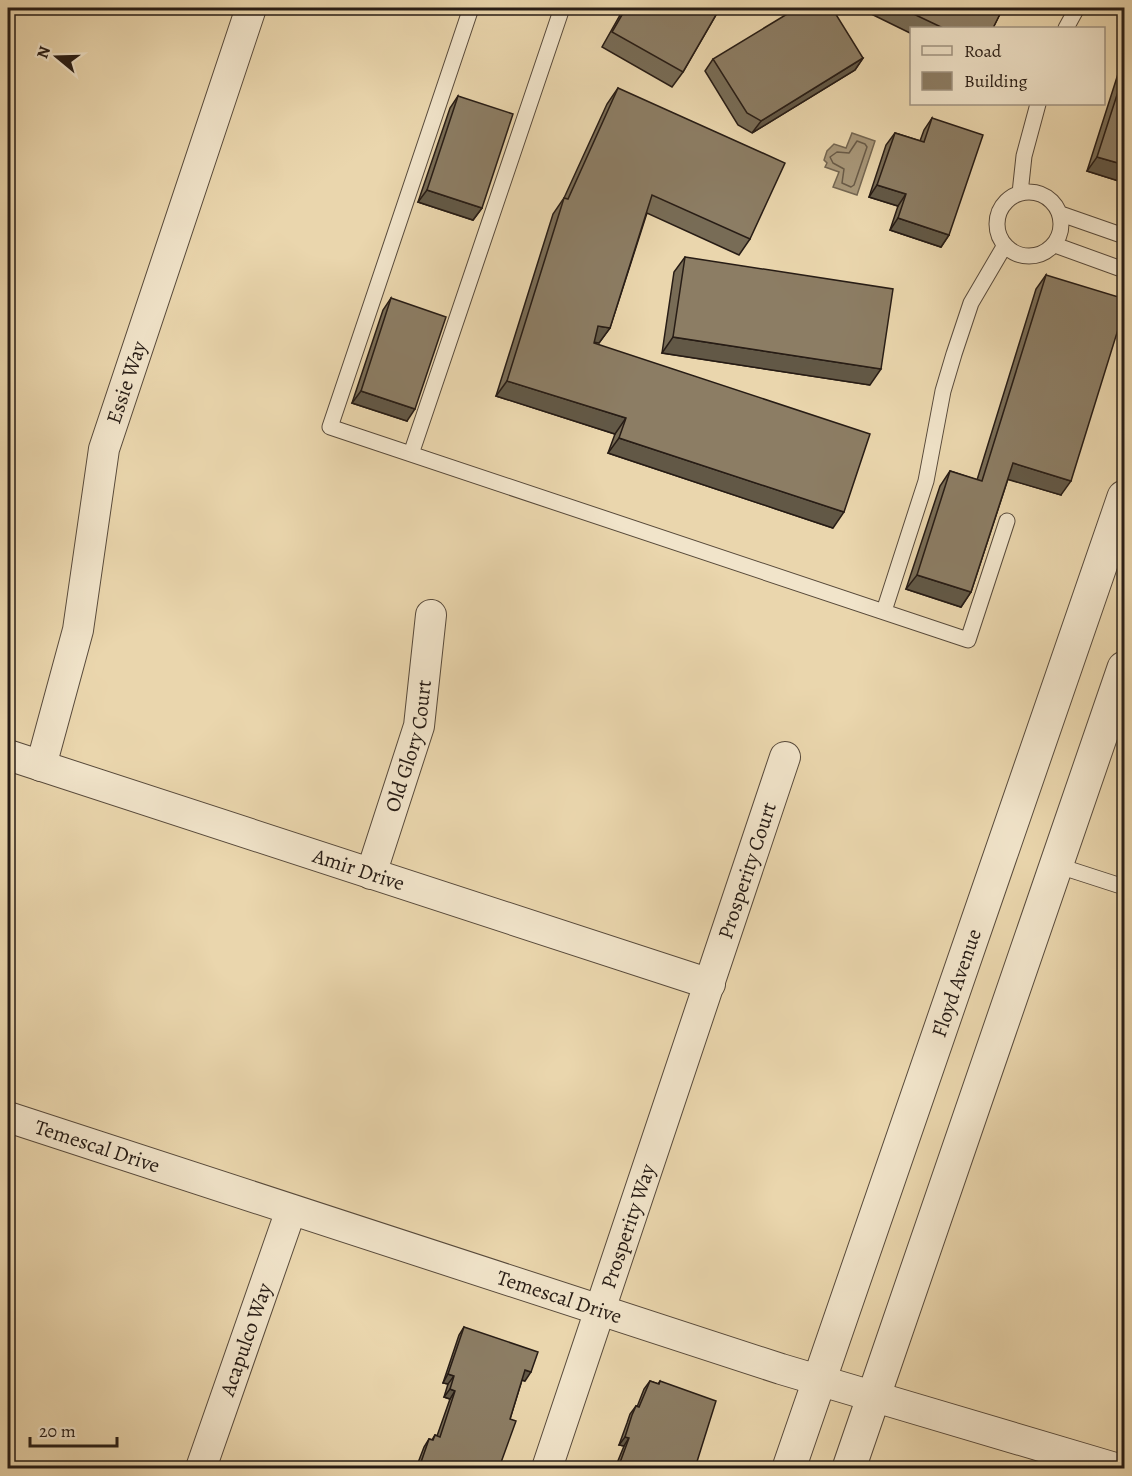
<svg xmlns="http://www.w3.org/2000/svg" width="1132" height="1476" font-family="Alegreya,serif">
  <rect width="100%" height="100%" fill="#ead6ad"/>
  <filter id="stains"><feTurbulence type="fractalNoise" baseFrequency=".00333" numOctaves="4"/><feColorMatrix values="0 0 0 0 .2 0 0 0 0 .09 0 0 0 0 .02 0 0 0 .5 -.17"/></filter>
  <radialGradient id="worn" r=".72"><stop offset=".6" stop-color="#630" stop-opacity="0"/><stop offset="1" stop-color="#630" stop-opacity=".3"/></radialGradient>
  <path fill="#a89779" stroke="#746651" stroke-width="1.5" d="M 852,133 L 875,141 L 857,195 L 833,187 L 839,172 L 825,167 L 827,163 L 824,160 L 827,151 L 834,144 L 846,148 Z"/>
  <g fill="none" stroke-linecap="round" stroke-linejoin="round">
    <path stroke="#685a47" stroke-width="1.5" d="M 857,141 L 865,144 L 867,147 L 854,185 L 851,187 L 842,183 L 844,169 L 833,163 L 830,157 L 837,152 L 849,153 Z"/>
    <g stroke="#584a3b" stroke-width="17">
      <path id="service" d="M 471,8 L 330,427 L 968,640 L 1007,521
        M 1066,28 L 1077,8
        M997 224a32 32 0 1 1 64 0a32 32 0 1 1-64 0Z
        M 1020,193 L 1024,156 L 1038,104
        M 1061,214 L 1124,236
        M 1055,245 L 1124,270
        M 411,454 L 562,8
        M 884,611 L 926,481 L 943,391 L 954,354 L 971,303 L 1005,245
        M 1056,865 L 1124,887"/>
    </g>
    <g stroke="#584a3b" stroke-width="32">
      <g id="minor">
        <path id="s1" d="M 8,755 L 710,984"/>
        <path id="s2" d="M 41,766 L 78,630 L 104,449 L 251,8"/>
        <path id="s3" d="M 371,874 L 419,726 L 431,615"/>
        <path id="s4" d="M 8,1117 L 781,1369 L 1115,1468"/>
        <path id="s5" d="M 201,1468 L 291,1210"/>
        <path id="s6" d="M 547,1468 L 785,757"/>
      </g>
    </g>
    <g stroke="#584a3b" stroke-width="35">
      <g id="tertiary">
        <path id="s7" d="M 789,1468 L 1124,497"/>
        <path d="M 849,1468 L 1124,668"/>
      </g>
    </g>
    <use href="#service" stroke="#f1e4ca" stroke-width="15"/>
    <use href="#minor" stroke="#f1e4ca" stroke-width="30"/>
    <use href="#tertiary" stroke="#f1e4ca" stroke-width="33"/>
  </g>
  <path fill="#786c56" stroke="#271c15" stroke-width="1.5" d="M 624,8 L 720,8 L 683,72 L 672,87 L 602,47 Z
    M 859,8 L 1003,8 L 993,28 L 912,28 L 912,34 Z
    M 1125,52 L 1125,183 L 1087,171 Z
    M 863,58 L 855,70 L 752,133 L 738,125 L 705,71 L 713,59 Z
    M 618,88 L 750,239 L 739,255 L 647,213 L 610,328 L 599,343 L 594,342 L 594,343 L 833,528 L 608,453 L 615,434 L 496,396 L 553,214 L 564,198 L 607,104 Z
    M 458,96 L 482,208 L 473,220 L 418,202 L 450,108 Z
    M 932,118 L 949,235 L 941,247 L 890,230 L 898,206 L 869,197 L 886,145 L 895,133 L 920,141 L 924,130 Z
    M 685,257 L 870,385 L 662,353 L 674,272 Z
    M 1046,275 L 1061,495 L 1008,479 L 971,592 L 961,607 L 906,589 L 940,486 L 950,471 L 977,480 L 1036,289 Z
    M 391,298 L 407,421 L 352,403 L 383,310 Z
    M 464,1327 L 525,1381 L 522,1380 L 510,1419 L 499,1468 L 416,1468 L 424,1447 L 429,1439 L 432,1440 L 435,1435 L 437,1436 L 450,1399 L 444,1397 L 448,1384 L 443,1383 L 459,1335 Z
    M 650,1381 L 658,1384 L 660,1381 L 695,1468 L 615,1468 L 624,1446 L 619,1445 L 627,1423 L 630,1414 L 636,1406 L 637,1407 L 644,1389 Z"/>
  <path fill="#625846" stroke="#271c15" stroke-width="1.5" d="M 518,8 L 543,8 L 538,14 Z
    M 863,58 L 855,70 L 752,133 L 761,121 Z
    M 1097,157 L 1125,165 L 1125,183 L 1087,171 Z
    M 877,185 L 906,194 L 898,206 L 869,197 Z
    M 427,190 L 482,208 L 473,220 L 418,202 Z
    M 898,218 L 949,235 L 941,247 L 890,230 Z
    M 598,326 L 610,328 L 599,343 L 587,341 Z
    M 673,337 L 881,369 L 870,385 L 662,353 Z
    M 507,381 L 626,418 L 615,434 L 496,396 Z
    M 361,391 L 415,409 L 407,421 L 352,403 Z
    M 619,438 L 844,512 L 833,528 L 608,453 Z
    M 1013,463 L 1071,481 L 1061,495 L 1003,478 Z
    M 917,575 L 971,592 L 961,607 L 906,589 Z
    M 525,1370 L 531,1372 L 525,1381 L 519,1379 Z
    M 448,1374 L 454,1376 L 448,1384 L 443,1383 Z
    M 450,1389 L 455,1391 L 450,1399 L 444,1397 Z
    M 625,1437 L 629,1438 L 624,1446 L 619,1445 Z"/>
  <path fill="#8c7d64" stroke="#271c15" stroke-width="1.5" d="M 626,8 L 720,8 L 683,72 L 612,32 Z
    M 797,8 L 832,8 L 863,58 L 761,121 L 747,113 L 713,59 Z
    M 901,8 L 1003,8 L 993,28 L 943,28 Z
    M 1125,70 L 1125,165 L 1097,157 Z
    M 618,88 L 785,163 L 750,239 L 652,195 L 610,328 L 598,326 L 594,343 L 870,434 L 844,512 L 619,438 L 626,418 L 507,381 L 564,198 L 568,199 Z
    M 458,96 L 513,114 L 482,208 L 427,190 Z
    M 932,118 L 983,135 L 949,235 L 898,218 L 906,194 L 877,185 L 895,133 L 924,142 Z
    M 685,257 L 893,289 L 881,369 L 673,337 Z
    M 1046,275 L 1125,299 L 1125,307 L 1071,481 L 1013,463 L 971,592 L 917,575 L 950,471 L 982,481 Z
    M 391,298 L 446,317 L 415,409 L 361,391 Z
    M 464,1327 L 538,1352 L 531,1372 L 525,1370 L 510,1419 L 516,1421 L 499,1468 L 419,1468 L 429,1439 L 433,1440 L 435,1435 L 440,1437 L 455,1391 L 450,1389 L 454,1376 L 448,1374 Z
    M 650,1381 L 659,1384 L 660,1381 L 716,1401 L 695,1468 L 618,1468 L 629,1438 L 625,1437 L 632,1415 L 636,1406 L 639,1407 Z"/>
  <g text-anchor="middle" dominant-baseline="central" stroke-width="6" stroke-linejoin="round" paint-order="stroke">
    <g font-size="21" fill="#271c15" stroke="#f1e4ca">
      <text stroke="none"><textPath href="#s2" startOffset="394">Essie Way</textPath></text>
      <text stroke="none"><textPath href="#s3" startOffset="134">Old Glory Court</textPath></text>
      <text stroke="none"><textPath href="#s1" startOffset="369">Amir Drive</textPath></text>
      <text stroke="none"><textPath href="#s6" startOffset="630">Prosperity Court</textPath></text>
      <text stroke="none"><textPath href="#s7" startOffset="513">Floyd Avenue</textPath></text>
      <text stroke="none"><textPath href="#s4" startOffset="94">Temescal Drive</textPath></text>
      <text stroke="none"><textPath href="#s6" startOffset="255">Prosperity Way</textPath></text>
      <text stroke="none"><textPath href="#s4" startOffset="580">Temescal Drive</textPath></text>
      <text stroke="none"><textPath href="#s5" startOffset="136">Acapulco Way</textPath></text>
    </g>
  </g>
  <rect width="1132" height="1476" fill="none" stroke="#ead6ad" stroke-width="30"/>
  <rect x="9" y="9" width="1114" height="1458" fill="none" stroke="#271c15" stroke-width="3"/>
  <rect x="15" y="15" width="1102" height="1446" fill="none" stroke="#271c15" stroke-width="1.5"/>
  <rect x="910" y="27" width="195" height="78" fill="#f1e4ca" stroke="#a09482" stroke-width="1.5"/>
  <rect x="922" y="46" width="30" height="9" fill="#f1e4ca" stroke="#a09482" stroke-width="1.5"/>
  <text x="964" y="57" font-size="18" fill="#271c15">Road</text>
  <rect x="922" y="72" width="30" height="18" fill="#8c7d64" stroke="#a09482" stroke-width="1.5"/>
  <text x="964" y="87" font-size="18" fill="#271c15">Building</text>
  <g transform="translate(57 57) rotate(289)" stroke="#f1e4ca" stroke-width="4.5" paint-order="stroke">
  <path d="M0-4.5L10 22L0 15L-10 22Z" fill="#271c15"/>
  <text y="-9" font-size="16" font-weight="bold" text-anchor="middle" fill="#271c15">N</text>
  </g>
  <path d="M30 1437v9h87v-9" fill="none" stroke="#271c15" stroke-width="3"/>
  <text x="39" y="1437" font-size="18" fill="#271c15" stroke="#f1e4ca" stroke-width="4.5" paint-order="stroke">20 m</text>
  <rect width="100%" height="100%" filter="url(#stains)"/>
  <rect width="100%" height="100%" fill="url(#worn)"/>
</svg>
